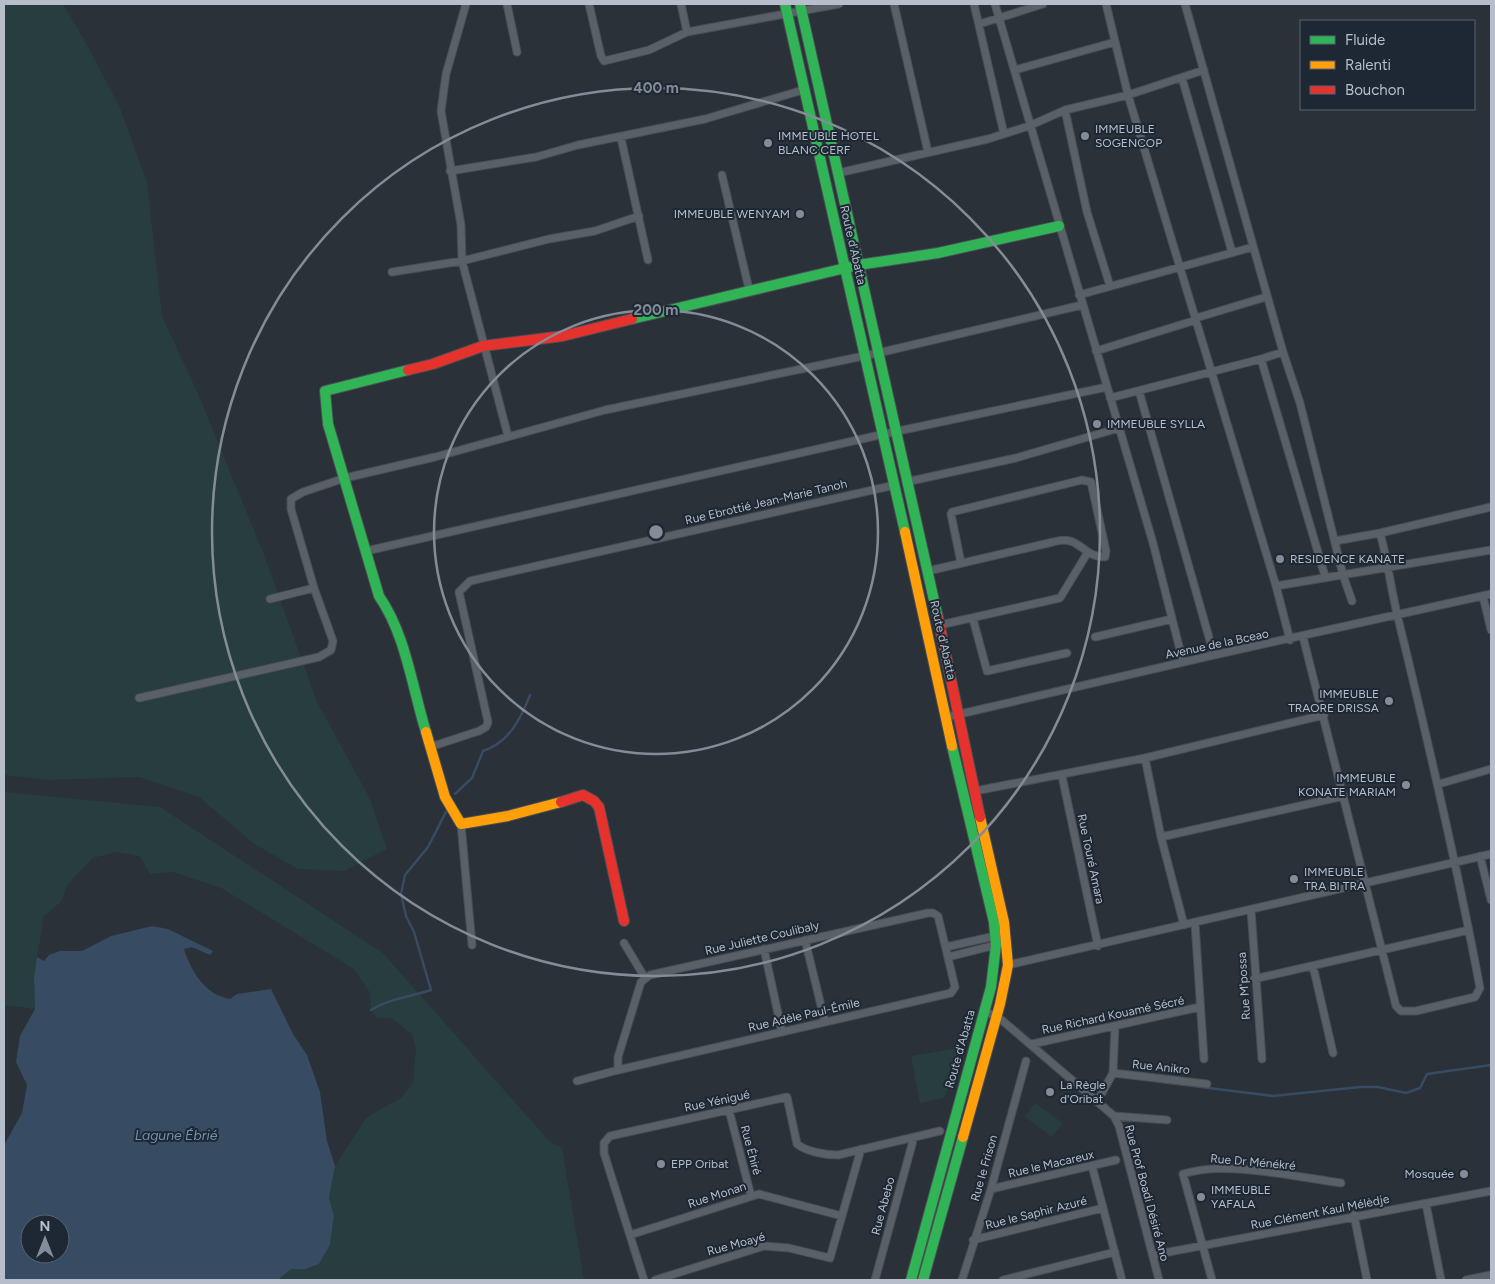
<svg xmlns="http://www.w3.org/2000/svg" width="1495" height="1284" font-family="Figtree,sans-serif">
  <rect width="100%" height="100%" fill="#2a3139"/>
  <path fill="#273d3f" d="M 4,4 L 63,4 L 89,48 L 120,108 L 147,182 L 162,316 L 199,396 L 263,552 L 317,702 L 370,799 L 387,849 L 344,871 L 298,869 L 254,844 L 199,797 L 139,777 L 47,780 L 4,775 Z
    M 4,792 L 160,807 L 383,953 L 551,1143 L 562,1148 L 584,1280 L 278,1280 L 291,1269 L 306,1269 L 319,1264 L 330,1245 L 334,1216 L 329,1198 L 335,1166 L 366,1118 L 402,1097 L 413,1083 L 416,1048 L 412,1034 L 391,1018 L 377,1018 L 371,1010 L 370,993 L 354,969 L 221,888 L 173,872 L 150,874 L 140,856 L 116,852 L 93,858 L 68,884 L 61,902 L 44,916 L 34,977 L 35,1009 L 4,1005 Z
    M 964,1047 L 944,1098 L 920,1103 L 911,1056 Z
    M 1035,1103 L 1063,1123 L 1052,1137 L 1025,1117 Z"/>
  <path fill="#374b63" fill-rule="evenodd" d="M 152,926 L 168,929 L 213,951 L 210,955 L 192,947 L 184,949 C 191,971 205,995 230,999 L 237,994 L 271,989 L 293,1034 L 307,1055 L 320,1092 L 327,1141 L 335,1166 L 329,1198 L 334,1216 L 330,1245 L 319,1264 L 306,1269 L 291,1269 L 278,1280 L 4,1280 L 4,1145 L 22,1113 L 27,1085 L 16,1062 L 20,1036 L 35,1009 L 34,977 L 37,957 L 44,961 L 49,955 L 60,951 L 82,951 L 111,936 ZM 30,1224 L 60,1224 L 60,1254 L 30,1254 Z"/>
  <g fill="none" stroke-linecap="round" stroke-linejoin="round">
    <path stroke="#374b63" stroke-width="2.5" d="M 455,794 L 472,778 L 483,751 C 509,743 521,718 530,695
      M 371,1010 C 390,998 410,997 431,990 L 414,932 L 406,916 L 401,894 L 405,875 L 428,847 L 449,806
      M 1161,1082 L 1273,1096 L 1360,1087 L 1378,1087 L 1406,1093 L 1420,1088 L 1427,1074 L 1491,1065"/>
    <g stroke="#484d54" stroke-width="9">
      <path id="street" d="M 466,4 L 446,74 L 441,111 L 461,225 L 462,261 L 508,436
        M 507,4 L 517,52
        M 589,4 L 601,56 L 604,61 L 649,50 L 687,32 L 839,4
        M 681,4 L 687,32
        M 894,4 L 928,152
        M 974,4 L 1004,134
        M 1043,4 L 999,18 L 1153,543 L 1183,662
        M 1106,4 L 1128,95 L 1276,586 L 1290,640
        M 1185,4 L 1283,352 L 1261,359
        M 979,24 L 999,18 L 995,4
        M 1015,70 L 1115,42
        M 1182,78 L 1232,252
        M 1065,110 L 1087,212 L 1110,286
        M 621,138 L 648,260
        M 450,171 L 536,157 L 578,145 L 705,119 L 803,90
        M 838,173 L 988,139 L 1029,126 L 1065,110 L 1128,95 L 1204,70
        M 722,175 L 749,289
        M 392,272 L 462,261 L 549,239 L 595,231 L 639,216
        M 1079,295 L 1253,247
        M 1196,318 L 1266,297
        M 1096,351 L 1196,320
        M 1283,352 L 1300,403 L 1343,575 L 1352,601
        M 1139,391 L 1214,655
        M 1110,398 L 1261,359 L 1325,576
        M 906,482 L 1016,458 L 1119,428
        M 1335,541 L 1380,533
        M 366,551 L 884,434 L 1107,387
        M 928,571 L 1053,542 C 1081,534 1081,557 1105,557 L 1106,551 L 1091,482 L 1082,480 L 952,512 L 951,514 L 961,563
        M 1276,586 L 1491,550
        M 1483,596 L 1491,630
        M 270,599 L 314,588
        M 973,619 L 987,671 L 1067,653
        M 940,625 L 1060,598 L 1088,552
        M 1095,637 L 1172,619
        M 1303,637 L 1396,1006 L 1401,1011 L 1416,1011 L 1475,997 L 1480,988 C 1457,864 1428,741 1398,618 C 1391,590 1388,561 1380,533 L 1491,507
        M 139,698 L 319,657 L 331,650 L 333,641 L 314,588 L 291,509 L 291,499 L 303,492 L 345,478 L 435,457 L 605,410 L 878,353 L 1082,305
        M 947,717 L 1214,655 L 1491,594
        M 430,747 L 479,731 L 486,727 L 488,722 L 459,592 L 470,581 L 895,485
        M 1145,758 L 1161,837 L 1184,925
        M 1062,776 L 1098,946
        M 1439,784 L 1491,769
        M 975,791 L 1145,758 L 1324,715
        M 461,824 L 472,945
        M 1161,837 L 1344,796
        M 1480,856 L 1491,900
        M 1251,910 L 1262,1059
        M 1195,923 L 1204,1059
        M 805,940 L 825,1022
        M 624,943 L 645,978
        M 946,947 L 995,936
        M 764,949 L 782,1032
        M 948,957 L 996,945
        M 1008,965 L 1491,854
        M 1313,966 L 1333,1053
        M 1254,979 L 1469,930
        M 985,1012 L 997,1016 L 1114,1116 L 1119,1126 L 1159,1280
        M 1032,1044 L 1200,1007
        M 1113,1073 L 1207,1084
        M 577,1081 L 618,1070 L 951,993 L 955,987 L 938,916 L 933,913 L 928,913 L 650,975 L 641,982 L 618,1057 L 618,1070
        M 1098,1100 L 1113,1073 L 1115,1026
        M 729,1110 L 751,1196
        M 1114,1116 L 1167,1120
        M 1092,1166 L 1122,1280
        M 991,1189 L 1116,1160
        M 1426,1204 L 1441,1280
        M 1354,1215 L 1367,1280
        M 630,1235 L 759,1194 L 842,1216
        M 973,1240 L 1103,1208
        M 1153,1255 L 1491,1191
        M 644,1280 L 604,1153 L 604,1143 L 610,1136 L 787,1097 L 797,1144 C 807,1152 826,1155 838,1155 L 940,1131
        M 655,1280 L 764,1246 L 789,1248 L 830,1258 L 861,1149
        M 875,1280 L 914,1137
        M 962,1280 L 991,1189 L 1026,1061
        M 1003,1280 L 1115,1252
        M 1212,1280 L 1183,1174 C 1224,1160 1297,1177 1341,1183
        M 1466,1280 L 1491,1275"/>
    </g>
    <g stroke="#484d54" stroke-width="12">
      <path id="fast" d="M 785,4 L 905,532
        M 800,4 L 938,618
        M 632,319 L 858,265 L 938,253 L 1059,226
        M 408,370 L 325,391 L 328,424 L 379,596 C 406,635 412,687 426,732
        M 911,1280 L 991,987 L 996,945 L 994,922 L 952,746
        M 923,1280 L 963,1137"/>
    </g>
    <g stroke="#484d54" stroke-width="12">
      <path id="slow" d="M 905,532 L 952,746
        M 426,732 L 445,797 L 461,824 L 508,816 L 561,802
        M 963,1137 L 1000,1004 L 1008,965 L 1004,922 L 980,817"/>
    </g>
    <g stroke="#484d54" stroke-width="12">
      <path id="jam" d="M 408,370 L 433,364 L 483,346 L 563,336 L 632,319
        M 938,618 L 980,817
        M 561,802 L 583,795 L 594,801 L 599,807 L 624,921"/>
    </g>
    <use href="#street" stroke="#5a6067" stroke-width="7"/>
    <use href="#fast" stroke="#30b455" stroke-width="10"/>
    <use href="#slow" stroke="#ff9f0a" stroke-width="10"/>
    <use href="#jam" stroke="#e5322d" stroke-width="10"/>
  </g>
  <g fill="none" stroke="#848d97" stroke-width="2.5">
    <circle cx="656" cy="532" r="222"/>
    <circle cx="656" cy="532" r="444"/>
  </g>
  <g fill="#848d97" stroke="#1d2834" stroke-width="2">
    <circle cx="1085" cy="136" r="5"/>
    <circle cx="768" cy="143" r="5"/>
    <circle cx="800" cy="214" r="5"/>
    <circle cx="1097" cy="424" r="5"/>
    <circle cx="1280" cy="559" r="5"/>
    <circle cx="1389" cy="701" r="5"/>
    <circle cx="1406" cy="785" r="5"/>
    <circle cx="1294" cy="879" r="5"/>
    <circle cx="1050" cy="1092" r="5"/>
    <circle cx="661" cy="1164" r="5"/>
    <circle cx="1464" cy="1174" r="5"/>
    <circle cx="1201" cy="1197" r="5"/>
  </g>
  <g text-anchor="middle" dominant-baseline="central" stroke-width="4" stroke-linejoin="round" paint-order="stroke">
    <g font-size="12" fill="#b5beca" stroke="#1d2834" text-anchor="start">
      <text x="1095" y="129">IMMEUBLE<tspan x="1095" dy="14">SOGENCOP</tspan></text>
      <text x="778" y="136">IMMEUBLE HOTEL<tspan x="778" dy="14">BLANC CERF</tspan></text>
      <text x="790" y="214" text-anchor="end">IMMEUBLE WENYAM</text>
      <text x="1107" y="424">IMMEUBLE SYLLA</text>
      <text x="1290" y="559">RESIDENCE KANATE</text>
      <text x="1379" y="694" text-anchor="end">IMMEUBLE<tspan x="1379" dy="14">TRAORE DRISSA</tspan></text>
      <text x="1396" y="778" text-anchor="end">IMMEUBLE<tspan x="1396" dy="14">KONATE MARIAM</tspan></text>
      <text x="1304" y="872">IMMEUBLE<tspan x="1304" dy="14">TRA BI TRA</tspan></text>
      <text x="1060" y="1085">La Règle<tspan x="1060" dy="14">d'Oribat</tspan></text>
      <text x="671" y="1164">EPP Oribat</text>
      <text x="1454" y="1174" text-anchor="end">Mosquée</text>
      <text x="1211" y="1190">IMMEUBLE<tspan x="1211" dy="14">YAFALA</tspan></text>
    </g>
    <g font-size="12" fill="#b5beca" stroke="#1d2834">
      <text transform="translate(853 245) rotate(77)">Route d'Abatta</text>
      <text transform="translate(766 502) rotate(-13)">Rue Ebrottié Jean-Marie Tanoh</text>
      <text transform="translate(943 640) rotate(77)">Route d'Abatta</text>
      <text transform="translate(1217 644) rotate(-12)">Avenue de la Bceao</text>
      <text transform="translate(1091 859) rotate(78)">Rue Touré Amara</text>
      <text transform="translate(762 938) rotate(-13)">Rue Juliette Coulibaly</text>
      <text transform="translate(1244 986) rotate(-94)">Rue M'possa</text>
      <text transform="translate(804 1015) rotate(-13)">Rue Adèle Paul-Émile</text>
      <text transform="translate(1113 1015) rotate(-12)">Rue Richard Kouamé Sécré</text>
      <text transform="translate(960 1049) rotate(-74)">Route d'Abatta</text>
      <text transform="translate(1161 1067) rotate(6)">Rue Anikro</text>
      <text transform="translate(717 1101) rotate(-12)">Rue Yénigué</text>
      <text transform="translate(751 1150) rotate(75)">Rue Éhiré</text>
      <text transform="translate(1253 1162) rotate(5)">Rue Dr Ménékré</text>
      <text transform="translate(1051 1164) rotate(-13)">Rue le Macareux</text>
      <text transform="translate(984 1168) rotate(-74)">Rue le Frison</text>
      <text transform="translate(1147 1193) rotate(75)">Rue Prof Boadi Désiré Ano</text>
      <text transform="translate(717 1195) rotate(-18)">Rue Monan</text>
      <text transform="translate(883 1206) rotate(-75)">Rue Abebo</text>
      <text transform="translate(1320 1212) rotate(-11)">Rue Clément Kaul Mélèdje</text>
      <text transform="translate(1036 1213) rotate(-14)">Rue le Saphir Azuré</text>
      <text transform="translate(736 1244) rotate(-15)">Rue Moayé</text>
    </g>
    <g font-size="14" font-style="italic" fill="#7490ad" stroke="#1d2834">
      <text x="176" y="1135">Lagune Ébrié</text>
    </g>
  </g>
  <circle cx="656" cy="532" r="8" fill="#848d97" stroke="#1d2834" stroke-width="2.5"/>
  <g font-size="15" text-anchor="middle" font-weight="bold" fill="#848d97" stroke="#1d2834" stroke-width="4" stroke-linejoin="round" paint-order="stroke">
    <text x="656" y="93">400 m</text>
    <text x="656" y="315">200 m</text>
  </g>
  <rect width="1495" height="1284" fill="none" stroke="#b5beca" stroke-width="10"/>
  <rect x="1300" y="20" width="175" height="90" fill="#1d2834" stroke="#5a6470"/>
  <rect x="1310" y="36" width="25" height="8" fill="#30b455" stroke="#5a6470"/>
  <text x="1345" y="45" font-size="15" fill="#b5beca">Fluide</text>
  <rect x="1310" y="61" width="25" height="8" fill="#ff9f0a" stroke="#5a6470"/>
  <text x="1345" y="70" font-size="15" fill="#b5beca">Ralenti</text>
  <rect x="1310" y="86" width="25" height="8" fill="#e5322d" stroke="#5a6470"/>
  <text x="1345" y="95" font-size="15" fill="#b5beca">Bouchon</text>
  <g transform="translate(45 1239)"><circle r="24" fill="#1d2834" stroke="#5a6470"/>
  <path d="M0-4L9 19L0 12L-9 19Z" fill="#848d97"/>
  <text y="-8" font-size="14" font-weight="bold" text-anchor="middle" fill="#b5beca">N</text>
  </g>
</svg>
